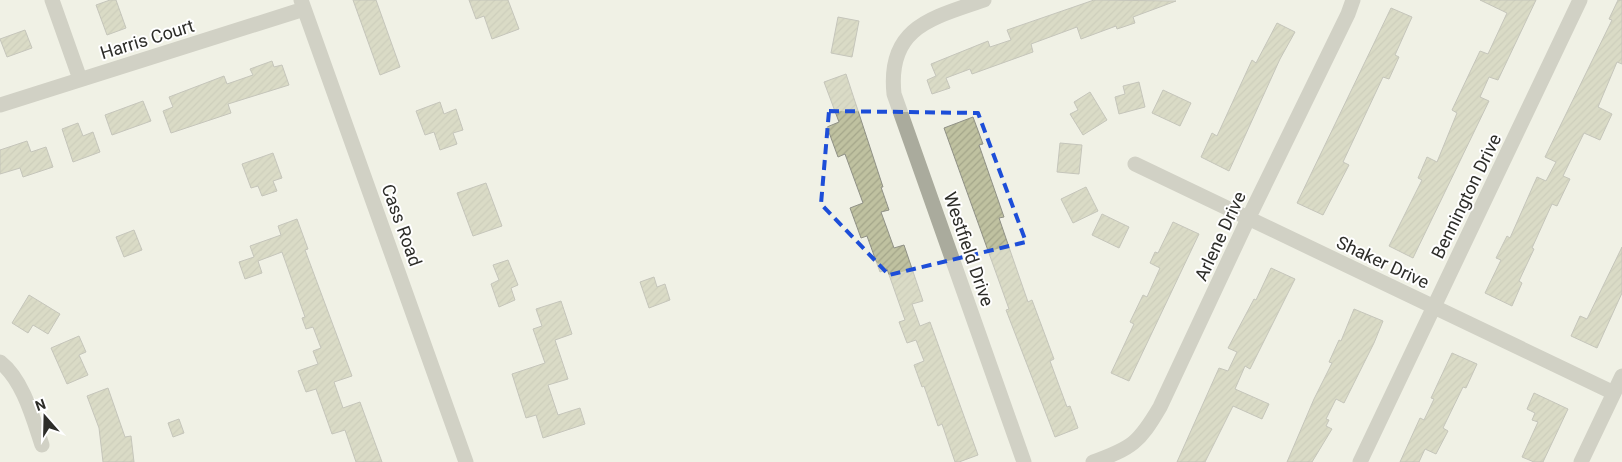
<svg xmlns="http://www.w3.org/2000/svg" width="1622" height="462" font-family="Roboto,sans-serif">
  <defs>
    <pattern id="building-hatch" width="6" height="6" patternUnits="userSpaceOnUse" patternTransform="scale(1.25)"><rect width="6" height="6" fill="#bfc1a0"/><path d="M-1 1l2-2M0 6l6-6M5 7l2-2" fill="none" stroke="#a4a68a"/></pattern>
  </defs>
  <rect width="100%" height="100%" fill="#f0f1e5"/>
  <path fill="url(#building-hatch)" stroke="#909186" d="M 110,0 L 116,0 L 126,28 L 107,35 L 96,5 Z
    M 353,0 L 376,0 L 400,67 L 380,75 Z
    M 469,0 L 508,0 L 519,29 L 492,39 L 484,16 L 476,19 Z
    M 1094,0 L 1176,1 L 1133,17 L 1135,23 L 1117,29 L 1116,26 L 1081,39 L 1077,27 L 1031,44 L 1033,52 L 972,74 L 970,69 L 946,78 L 950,88 L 932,94 L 927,80 L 936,76 L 931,64 L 988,41 L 990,47 L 1011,40 L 1007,30 Z
    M 1480,0 L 1536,0 L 1498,80 L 1489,77 L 1480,97 L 1489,101 L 1413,258 L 1389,246 L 1422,180 L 1418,178 L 1427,157 L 1437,162 L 1457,113 L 1452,110 L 1480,51 L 1488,54 L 1507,13 Z
    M 1618,0 L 1622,0 L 1622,64 L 1617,62 L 1598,107 L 1612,114 L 1600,140 L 1584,133 L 1563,176 L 1570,179 L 1557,206 L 1552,204 L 1532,248 L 1534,249 L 1519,281 L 1522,283 L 1512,306 L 1485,293 L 1501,260 L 1496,258 L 1507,236 L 1510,238 L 1537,177 L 1546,181 L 1556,162 L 1545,157 L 1612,20 L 1609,19 Z
    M 1391,8 L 1412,17 L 1395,55 L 1399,57 L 1389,79 L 1383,77 L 1343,162 L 1349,165 L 1323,215 L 1297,203 Z
    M 838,17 L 859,21 L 852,57 L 831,53 Z
    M 1277,23 L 1295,32 L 1280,59 L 1229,171 L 1201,157 L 1212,133 L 1217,136 L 1252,60 L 1256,63 Z
    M 25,30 L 32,48 L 7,57 L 0,39 Z
    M 272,61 L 274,67 L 282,65 L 289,85 L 228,104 L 231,113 L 171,133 L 163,111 L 173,107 L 169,97 L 224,76 L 227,84 L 253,75 L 250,69 Z
    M 846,74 L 883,187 L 881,187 L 889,210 L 881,212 L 894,248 L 904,245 L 923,301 L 912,304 L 920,326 L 930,322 L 978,455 L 959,462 L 955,462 L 942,424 L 938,426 L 924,386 L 922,387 L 914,365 L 924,361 L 916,340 L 907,343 L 899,322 L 905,320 L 887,269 L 880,272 L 867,236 L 861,238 L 850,208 L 863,203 L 845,154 L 838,157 L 827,127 L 839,122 L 824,82 Z
    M 1139,82 L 1145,107 L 1119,114 L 1115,97 L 1125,94 L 1123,86 Z
    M 1163,90 L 1191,103 L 1180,126 L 1152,113 Z
    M 1090,92 L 1107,120 L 1083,135 L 1070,114 L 1078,110 L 1074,102 Z
    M 143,101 L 151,121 L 112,135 L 105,115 Z
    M 440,102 L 444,114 L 456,109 L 463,130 L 453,133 L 457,144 L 440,150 L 434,132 L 425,135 L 416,111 Z
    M 973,117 L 983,144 L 979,145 L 1004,217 L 999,218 L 1011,253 L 1028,302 L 1032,300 L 1054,359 L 1050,361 L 1067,407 L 1070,406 L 1078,428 L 1055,437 L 1006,310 L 1009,309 L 944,128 Z
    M 78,123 L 83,136 L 93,132 L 100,152 L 73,162 L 62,129 Z
    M 27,141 L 31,152 L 46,147 L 53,167 L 23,177 L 20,168 L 0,174 L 0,150 Z
    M 1060,143 L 1082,145 L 1079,174 L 1057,172 Z
    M 273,153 L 282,178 L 273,181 L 277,191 L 262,196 L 258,186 L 251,188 L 242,164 Z
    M 486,183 L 502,226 L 473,236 L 457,193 Z
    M 1086,187 L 1098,211 L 1073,223 L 1061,199 Z
    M 1102,214 L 1129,227 L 1119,248 L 1092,235 Z
    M 297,219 L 308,249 L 305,250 L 352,376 L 334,382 L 343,408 L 360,402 L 382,462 L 356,462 L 345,430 L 332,434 L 316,389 L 306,392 L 298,371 L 318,364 L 313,351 L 321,348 L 313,327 L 306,329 L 302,318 L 305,317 L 282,252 L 258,261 L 262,273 L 245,279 L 239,262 L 254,257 L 250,246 L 281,235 L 278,226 Z
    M 1173,222 L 1199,234 L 1129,381 L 1111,373 L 1134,324 L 1130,322 L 1143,295 L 1147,297 L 1160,268 L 1150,263 L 1155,252 L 1158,253 Z
    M 134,230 L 142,250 L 124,257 L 116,237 Z
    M 1622,247 L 1622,293 L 1597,348 L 1571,336 L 1580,316 L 1587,319 Z
    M 508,260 L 518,285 L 511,288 L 515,300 L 499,307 L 491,284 L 499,280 L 493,265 Z
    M 1271,268 L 1295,279 L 1250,369 L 1245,366 L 1235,389 L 1269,404 L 1262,419 L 1233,406 L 1205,462 L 1177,462 L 1219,368 L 1228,371 L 1237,352 L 1228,348 L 1254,299 L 1256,300 Z
    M 654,277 L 657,287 L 665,284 L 670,300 L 649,308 L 640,282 Z
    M 29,295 L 60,314 L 48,334 L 33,325 L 28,333 L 12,323 Z
    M 561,301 L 572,334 L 555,340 L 568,379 L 548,385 L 558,415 L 580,408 L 585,424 L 543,438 L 536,415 L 526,418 L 512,374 L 545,363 L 533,329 L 542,326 L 536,309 Z
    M 1354,309 L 1383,321 L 1374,343 L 1344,403 L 1336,399 L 1326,419 L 1329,420 L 1326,426 L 1332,429 L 1312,462 L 1287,462 L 1314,399 L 1332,363 L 1329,362 L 1339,340 L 1341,341 Z
    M 79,336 L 86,352 L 79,355 L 88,375 L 67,384 L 51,348 Z
    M 1452,353 L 1477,364 L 1466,388 L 1463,387 L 1443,428 L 1448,431 L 1436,454 L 1425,449 L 1419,462 L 1400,462 L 1420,418 L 1424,420 L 1434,399 L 1431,398 Z
    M 108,388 L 125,437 L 131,436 L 134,462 L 103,462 L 99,428 L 87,396 Z
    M 1534,393 L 1568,409 L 1543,462 L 1534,462 L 1522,457 L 1538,422 L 1532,420 L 1535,413 L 1527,409 Z
    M 179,419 L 184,433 L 173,437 L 168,423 Z"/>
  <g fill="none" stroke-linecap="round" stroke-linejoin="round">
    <path stroke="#aaab9d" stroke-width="15" d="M 52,0 L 80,79
      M 301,0 L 466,462
      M 984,0 C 932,18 887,27 894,94 L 1024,462
      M 0,105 L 304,9
      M 1135,164 L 1614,393
      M 0,362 C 23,380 33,418 42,445
      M 1093,462 C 1132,448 1139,443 1160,407 L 1248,219 L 1348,14 L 1353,0
      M 1360,462 L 1580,0
      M 1581,462 L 1622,376"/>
  </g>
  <path d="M0 0H1622V462H0ZM 829,111 L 978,113 L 1026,242 L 889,275 L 821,204 Z" fill="#f0f1e5" fill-opacity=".55" fill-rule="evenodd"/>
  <path fill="none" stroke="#1d4ed8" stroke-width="4" stroke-dasharray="10 6" stroke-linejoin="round" d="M 829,111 L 978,113 L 1026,242 L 889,275 L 821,204 Z"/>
  <g text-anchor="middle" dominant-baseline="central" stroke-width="4" stroke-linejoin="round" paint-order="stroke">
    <g font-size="18" fill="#2d2d29" stroke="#fff">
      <text transform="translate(147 39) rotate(-17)">Harris Court</text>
      <text transform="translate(1466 196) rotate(-64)">Bennington Drive</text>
      <text transform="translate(402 225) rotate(70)">Cass Road</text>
      <text transform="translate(1220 236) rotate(-65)">Arlene Drive</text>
      <text transform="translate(969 249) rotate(71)">Westfield Drive</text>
      <text transform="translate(1383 262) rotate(25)">Shaker Drive</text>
    </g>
  </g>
  <g transform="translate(45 417) rotate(340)" stroke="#ffffff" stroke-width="4" paint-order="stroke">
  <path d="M0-4L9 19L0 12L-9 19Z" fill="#2d2d29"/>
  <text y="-8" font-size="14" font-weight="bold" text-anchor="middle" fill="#2d2d29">N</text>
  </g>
</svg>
